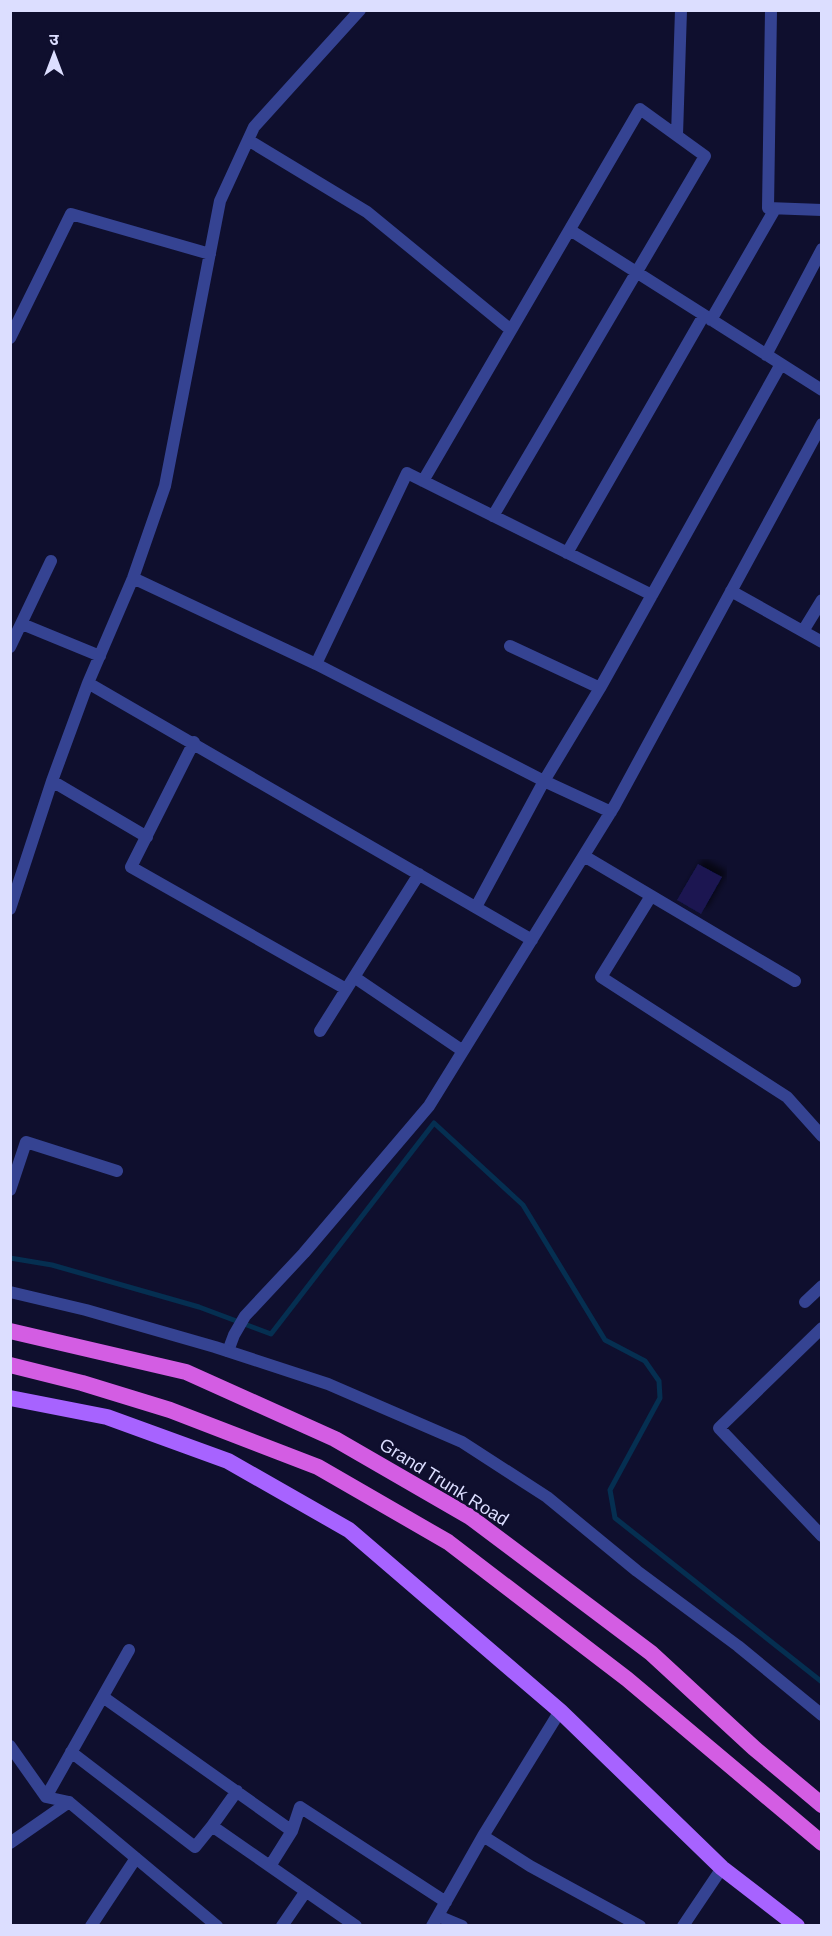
<svg xmlns="http://www.w3.org/2000/svg" width="832" height="1936" font-family="Arial,'Noto Sans Devanagari',sans-serif">
  <defs>
    <filter id="shadow"><feDropShadow dx="5.5" dy="-5.5" stdDeviation="3" flood-color="#0009"/></filter>
  </defs>
  <rect width="100%" height="100%" fill="#0f0f2e"/>
  <g fill="none" stroke-linecap="round" stroke-linejoin="round">
    <path stroke="#052f51" stroke-width="5" d="M 10,1258 L 52,1265 L 199,1307 L 271,1334 L 434,1123 L 523,1205 L 605,1340 L 645,1361 L 659,1381 L 660,1398 L 610,1490 L 615,1518 L 822,1682"/>
  </g>
  <path fill="#1a1951" filter="url(#shadow)" d="M 698,864 L 722,877 L 701,914 L 677,900 Z"/>
  <g fill="none" stroke-linecap="round" stroke-linejoin="round">
    <path stroke="#354392" stroke-width="12" d="M 771,10 L 768,208 L 822,210
      M 677,135 L 681,10
      M 248,140 L 367,212 L 511,330
      M 570,230 L 822,390
      M 711,320 L 775,209
      M 10,338 L 71,214 L 210,254
      M 766,355 L 822,249
      M 423,481 L 640,109 L 705,156 L 493,516
      M 567,553 L 704,315
      M 133,578 L 316,664 L 544,781 L 611,812
      M 731,591 L 822,642
      M 22,624 L 100,656
      M 803,631 L 822,600
      M 510,646 L 600,688
      M 10,647 L 51,561
      M 316,664 L 407,473 L 652,595
      M 88,683 L 532,940
      M 194,742 L 131,867 L 346,989
      M 52,781 L 147,837
      M 584,856 L 795,981
      M 651,896 L 601,977 L 787,1097 L 822,1136
      M 476,907 L 544,781 L 600,688 L 781,364
      M 10,909 L 52,781 L 88,683 L 133,578 L 165,486 L 220,201 L 254,127 L 360,10
      M 354,977 L 463,1051
      M 320,1031 L 419,874
      M 10,1190 L 26,1142 L 117,1171
      M 805,1302 L 822,1286
      M 822,1328 L 719,1428 L 822,1536
      M 228,1351 L 234,1335 L 245,1316 L 304,1253 L 429,1106 L 615,805 L 822,424
      M 103,1697 L 292,1831
      M 10,1746 L 46,1797 L 69,1802 L 217,1926
      M 71,1752 L 195,1847 L 212,1826 L 356,1926
      M 46,1797 L 129,1650
      M 212,1826 L 237,1791
      M 483,1836 L 530,1866 L 640,1926
      M 10,1843 L 69,1802
      M 270,1866 L 292,1831 L 300,1807 L 446,1902
      M 438,1916 L 462,1926
      M 91,1926 L 136,1858
      M 282,1926 L 306,1891
      M 432,1926 L 483,1836 L 560,1711
      M 683,1926 L 722,1868"/>
    <path stroke="#354392" stroke-width="12" d="M 10,1292 L 86,1310 L 215,1347 L 328,1384 L 462,1442 L 547,1497 L 637,1571 L 738,1646 L 822,1715"/>
    <path stroke="#a763ff" stroke-width="16" d="M 10,1398 L 107,1417 L 228,1461 L 349,1530 L 560,1711 L 722,1868 L 797,1926"/>
    <path stroke="#d35de3" stroke-width="16" d="M 10,1331 L 186,1372 L 335,1439 L 470,1517 L 651,1653 L 754,1748 L 822,1805
      M 10,1365 L 82,1383 L 170,1410 L 318,1467 L 448,1542 L 627,1679 L 822,1843"/>
  </g>
  <g text-anchor="middle" dominant-baseline="central" stroke-width="5" stroke-linejoin="round" paint-order="stroke">
    <g font-size="18" fill="#dcdeff" stroke="#0f0f2e">
      <text transform="translate(444 1482) rotate(32)">Grand Trunk Road</text>
    </g>
  </g>
  <rect width="832" height="1936" fill="none" stroke="#dcdeff" stroke-width="24"/>
  <g transform="translate(54 54)" stroke="#0f0f2e" stroke-width="4.5" paint-order="stroke">
  <path d="M0-4.5L10 22L0 15L-10 22Z" fill="#dcdeff"/>
  <text y="-9" font-size="16" font-weight="bold" text-anchor="middle" fill="#dcdeff">उ</text>
  </g>
</svg>
